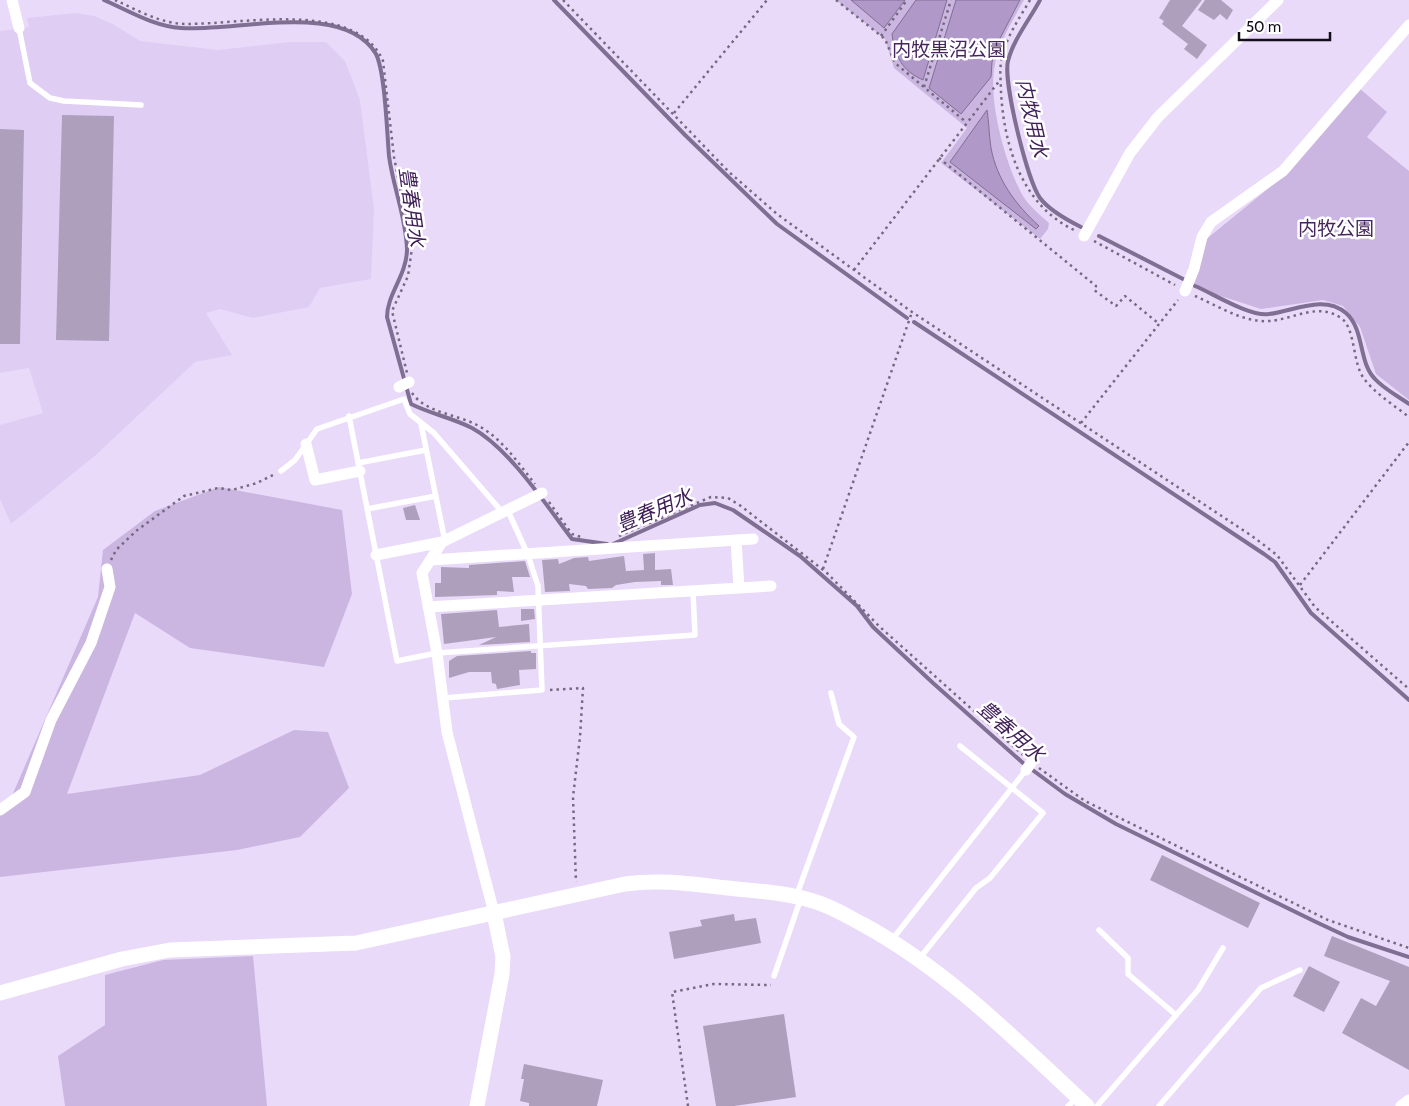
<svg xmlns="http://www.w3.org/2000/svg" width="1409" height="1106" font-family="Cabin,'Noto Sans JP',sans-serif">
  <rect width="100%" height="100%" fill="#eadafa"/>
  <path fill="#e0cdf4" d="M 76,13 L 94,16 L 113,24 L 140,41 L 218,50 L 289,42 L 326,42 L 345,61 L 360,100 L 374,209 L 371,279 L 320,288 L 309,307 L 253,318 L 220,309 L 206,313 L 232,355 L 195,362 L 97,454 L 11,524 L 0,499 L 0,425 L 43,413 L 29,368 L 0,373 L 0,31 L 29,27 L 27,18 Z"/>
  <path fill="#cbb6e1" d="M 836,0 L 1024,0 C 1012,22 997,45 994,70 C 989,104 1006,166 1023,196 C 1029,206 1040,215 1049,223 L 1048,229 L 1040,239 L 941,163 L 967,128 L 894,68 L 885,39 Z
    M 1359,88 L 1387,112 L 1367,137 L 1409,171 L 1409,400 L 1376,374 L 1360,327 L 1343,306 L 1323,300 L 1261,309 L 1193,287 L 1204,241 L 1291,170 Z
    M 219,487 L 342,510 L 352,594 L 324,667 L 190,648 L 135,613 L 67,794 L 200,775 L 294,730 L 328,732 L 349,788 L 300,837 L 237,850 L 0,877 L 0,814 L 8,805 L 98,597 L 103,550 L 155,511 Z
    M 253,956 L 267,1106 L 65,1106 L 58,1056 L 105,1025 L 105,975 L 163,960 Z"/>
  <path fill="#b098c8" stroke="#816e93" d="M 851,0 L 905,0 L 884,28 Z
    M 916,0 L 947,0 L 923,80 C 901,70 895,56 892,34 Z
    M 956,0 L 1020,0 L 996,46 L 992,62 L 991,77 L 961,114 L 929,88 Z
    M 987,110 C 989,122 989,136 991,148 C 997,180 1016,205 1039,226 L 1036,229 L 950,162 Z"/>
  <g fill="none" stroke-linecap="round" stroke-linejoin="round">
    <path stroke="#816e93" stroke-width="4" d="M 104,0 C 129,11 153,26 181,28 C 237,32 344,0 376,54 C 385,72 387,132 389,156 C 393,187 406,217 407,249 C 407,275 387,294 387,317 L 411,404 C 431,414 453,418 472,428 C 509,448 546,505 572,539 L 607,544
      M 554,0 L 685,135 L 777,224 L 907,318
      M 1040,0 C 1030,19 1013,40 1008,61 C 1003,81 1027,180 1040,198 C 1049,210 1067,220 1081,227
      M 1099,236 L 1185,280
      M 1195,286 C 1214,294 1250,317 1269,314 C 1294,311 1324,294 1346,313 C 1365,330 1358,362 1375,379 C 1384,389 1398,396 1409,404
      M 914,322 L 1264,554 L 1275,562 L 1311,613 L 1409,700
      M 613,544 L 700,505 L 715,503 L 733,510 L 800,556 L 857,606 L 873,627 L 933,683 L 1023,763 L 1065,794 L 1116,824 L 1316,922 L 1348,937 L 1409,957"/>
  </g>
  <path fill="#ae9fbd" d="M 1170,0 L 1202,0 L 1182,26 L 1207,45 L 1197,59 L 1184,49 L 1188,44 L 1162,24 L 1164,21 L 1159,18 Z
    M 1205,0 L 1221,0 L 1233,10 L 1227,20 L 1220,14 L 1214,20 L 1198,10 Z
    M 62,115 L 114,116 L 109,341 L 56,340 Z
    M 0,129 L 24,130 L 20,344 L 0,344 Z
    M 415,505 L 420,520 L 406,520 L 403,508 Z
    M 655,553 L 655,570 L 671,569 L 673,585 L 661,585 L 661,581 L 635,582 L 616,585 L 612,588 L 588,589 L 586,586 L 569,584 L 570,591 L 545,592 L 542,560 L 558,559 L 559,564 L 574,558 L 588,557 L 589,561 L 624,556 L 626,571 L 644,570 L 643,554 Z
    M 525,561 L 530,577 L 512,577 L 514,592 L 497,591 L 497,595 L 435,597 L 435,583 L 441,583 L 441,567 L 469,568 L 469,565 Z
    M 521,609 L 534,609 L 535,619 L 521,621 Z
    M 497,610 L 499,627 L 529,624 L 530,642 L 479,645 L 496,637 L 444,644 L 441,614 Z
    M 531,651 L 531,653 L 536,653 L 536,669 L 519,670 L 520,685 L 497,689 L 496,684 L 492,683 L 491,672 L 469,672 L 449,678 L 449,661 L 457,656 Z
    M 1162,855 L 1260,903 L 1248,928 L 1150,880 Z
    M 734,914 L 735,921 L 756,918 L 761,943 L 674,959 L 669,932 L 702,926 L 700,920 Z
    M 1332,936 L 1409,967 L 1409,1070 L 1342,1033 L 1361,998 L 1376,1006 L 1390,981 L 1324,956 Z
    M 1309,966 L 1340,982 L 1324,1012 L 1293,996 Z
    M 784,1014 L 796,1097 L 734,1106 L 716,1106 L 703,1026 Z
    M 524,1064 L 603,1080 L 597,1106 L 529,1106 L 529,1103 L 520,1101 L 524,1079 L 521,1079 Z"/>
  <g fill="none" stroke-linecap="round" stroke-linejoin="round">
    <path stroke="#746a7f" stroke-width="2.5" stroke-dasharray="2.5 4" stroke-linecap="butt" d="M 115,0 C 137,10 161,24 187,24 C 245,24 357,0 383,61 L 394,157 L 412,248 L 408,276 L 392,311 L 407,373
      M 563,0 L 729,172 L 777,214 L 912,312 L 1252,536 L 1277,555 L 1315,607 L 1409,689
      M 836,0 L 885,39 L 895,63 L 966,122
      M 1030,0 C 1019,19 1006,37 1002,58 C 999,69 1001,81 1001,92 C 1004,146 1022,205 1074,230
      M 881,36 L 907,0
      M 924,87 L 951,0
      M 674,113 L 767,0
      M 939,158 L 1096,286 L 1094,290 L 1116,306 L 1125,296 L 1158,323
      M 1094,241 L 1175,285
      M 854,270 L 1000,80
      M 1195,296 C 1218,306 1244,323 1270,321 C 1294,319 1318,302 1341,318 C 1356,328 1352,365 1365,380 C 1377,395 1395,406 1409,417
      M 412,393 C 426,413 456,414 477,425 C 502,438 518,463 535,484
      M 1081,423 L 1178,300
      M 549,502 L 572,534 L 584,538
      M 619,536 L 711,497 L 728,498 L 741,506 L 827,573 L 880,627 L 1023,755
      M 111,560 L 116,550 L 136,531 L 184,496 L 218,488 L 232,490 L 257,483 L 273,475
      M 823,569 L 912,312
      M 1300,585 L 1409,442
      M 550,690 L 583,688 L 580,737 L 573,797 L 576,882
      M 1039,768 L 1085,801 L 1328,920 L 1409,948
      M 688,1106 L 672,992 L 714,984 L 771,985"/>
    <path stroke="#fff" stroke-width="5.5" d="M 19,28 L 30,83 L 50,98 L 64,101 L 141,105
      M 349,416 L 397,661 L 437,653 L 695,635 L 693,592
      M 421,424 L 445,541
      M 358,463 L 426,450
      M 281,471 L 295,460 L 317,429 L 404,399 L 410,414 L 434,433 L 503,513
      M 367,509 L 436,496
      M 444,698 L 542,690 L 538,586 L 528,555 L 508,511
      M 796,897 L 854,737 L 839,724 L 831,693
      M 1099,930 L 1128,958 L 1128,974 L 1176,1015
      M 891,941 L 1026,770
      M 919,959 L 976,888 L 990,878 L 1043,813 L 960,746
      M 774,976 L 801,898
      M 1068,1106 L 1078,1097
      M 1097,1106 L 1198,990 L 1223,948
      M 1159,1106 L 1261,988 L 1300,970"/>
    <path stroke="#fff" stroke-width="11" d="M 12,0 L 19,28
      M 1084,236 L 1130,153 L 1158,117 L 1278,0
      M 1185,291 L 1194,269 L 1202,237 L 1211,222 L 1283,171 L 1409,25
      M 399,387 L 409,382
      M 306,444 L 315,480 L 360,471
      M 736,540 L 739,588
      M 376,555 L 442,542
      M 431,560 L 753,539
      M 428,607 L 771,586
      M 1026,770 L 1031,763
      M 0,810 L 25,792 L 51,720 L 91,643 L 110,587 L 107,569
      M 494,913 L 447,732 L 437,653 L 422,573 L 442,542 L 542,493
      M 1401,1106 L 1409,1100"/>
    <path stroke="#fff" stroke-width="15" d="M 0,993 L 122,959 L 170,950 L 356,943 L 625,884 C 659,879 692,884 727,888 C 755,891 785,892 813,901 C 831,906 847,916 864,925 C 948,971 1017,1041 1087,1106
      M 477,1106 L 502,974 L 503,957 L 494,913"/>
  </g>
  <g text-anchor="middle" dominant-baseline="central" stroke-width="5" stroke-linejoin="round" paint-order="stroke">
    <g font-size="19" fill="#46255f" stroke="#fff">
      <text x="949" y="49">内牧黒沼公園</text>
      <text x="1336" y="228">内牧公園</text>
    </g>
    <g font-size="20" font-style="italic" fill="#3e1e57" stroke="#fff">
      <text transform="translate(1032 118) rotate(77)">内牧用水</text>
      <text transform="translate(412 207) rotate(82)">豊春用水</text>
      <text transform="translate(654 510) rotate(-23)">豊春用水</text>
      <text transform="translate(1011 731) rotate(41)">豊春用水</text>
    </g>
  </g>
  <path d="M1239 32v8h91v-8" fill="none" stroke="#120d18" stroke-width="2.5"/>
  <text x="1246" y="32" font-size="15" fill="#120d18" stroke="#ffffff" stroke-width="4" paint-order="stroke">50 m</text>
</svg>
